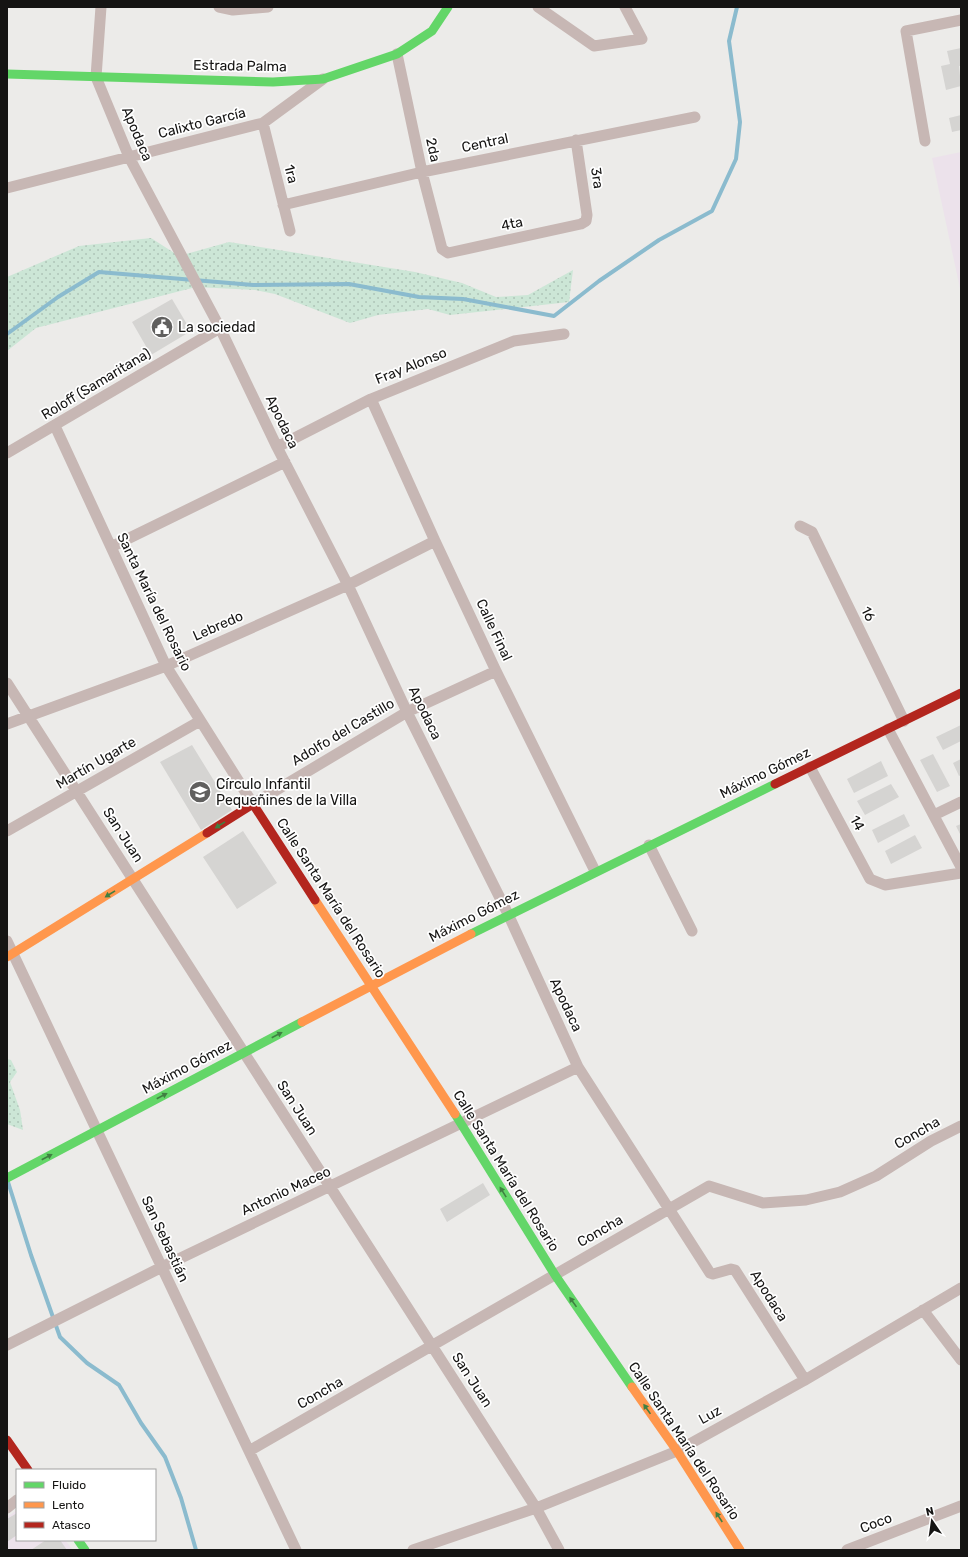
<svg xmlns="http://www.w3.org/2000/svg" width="968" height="1557" font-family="Rubik,sans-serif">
  <defs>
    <pattern id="grass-dots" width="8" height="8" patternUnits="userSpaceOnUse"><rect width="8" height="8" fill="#cce6d6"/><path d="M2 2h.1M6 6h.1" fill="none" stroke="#aec4b7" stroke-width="1.8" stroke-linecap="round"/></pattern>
  </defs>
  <rect width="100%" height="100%" fill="#ecebe9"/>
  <path fill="#ece2eb" d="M 961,152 L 961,293 L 932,158 Z
    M 17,1510 L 17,1540 L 65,1540 L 73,1550 L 7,1550 L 7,1517 Z"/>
  <path fill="url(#grass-dots)" d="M 151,238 L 179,256 L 229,242 L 415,272 L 462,283 L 496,297 L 528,295 L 573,270 L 569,302 L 450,315 L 428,309 L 378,315 L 350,323 L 275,294 L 255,290 L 196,287 L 36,328 L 7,351 L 7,277 L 79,246 Z
    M 7,1059 L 11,1060 L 17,1072 L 10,1082 L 20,1110 L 23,1130 L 7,1124 Z"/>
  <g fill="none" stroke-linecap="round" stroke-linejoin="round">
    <path stroke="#8bbbce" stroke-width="4" d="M 7,334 L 58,297 L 99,272 L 253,285 L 349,284 L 419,297 L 463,299 L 554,316 L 599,281 L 659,240 L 712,211 L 736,159 L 740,122 L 729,41 L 737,7
      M 8,1182 L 31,1255 L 60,1337 L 87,1363 L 119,1385 L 141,1423 L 165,1457 L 181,1498 L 196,1550"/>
  </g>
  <path fill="#d5d4d2" d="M 961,48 L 961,66 L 959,66 L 961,86 L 946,90 L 941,66 L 950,64 L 947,51 Z
    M 961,115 L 961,130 L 952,132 L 949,118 Z
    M 172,299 L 191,331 L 151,355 L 132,322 Z
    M 961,725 L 961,741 L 943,750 L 936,737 Z
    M 192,745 L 232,810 L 201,830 L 160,762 Z
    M 933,754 L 950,786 L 937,792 L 920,760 Z
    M 961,759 L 961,775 L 959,776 L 953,763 Z
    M 881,761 L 888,776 L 854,793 L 847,779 Z
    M 891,784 L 899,797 L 865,815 L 857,801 Z
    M 904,814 L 910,826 L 878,843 L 872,830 Z
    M 961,824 L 961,836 L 956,826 Z
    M 243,831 L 277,883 L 237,909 L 203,857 Z
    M 915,835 L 922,848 L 891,864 L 885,851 Z
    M 483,1183 L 490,1195 L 447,1222 L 440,1209 Z
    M 17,1513 L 17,1535 L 7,1542 L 7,1519 Z
    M 46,1540 L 60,1540 L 67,1550 L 31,1550 Z"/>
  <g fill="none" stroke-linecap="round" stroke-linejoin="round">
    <path stroke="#c7b7b4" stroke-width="11" d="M 101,7 L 96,77 L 129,157 L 220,328 L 277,447 L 348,585 L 407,712 L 508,914 L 578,1067 L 710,1273 L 713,1274 L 731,1269 L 735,1270 L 805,1380
      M 219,7 L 233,10 L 268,7
      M 538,7 L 594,46 L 642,39 L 625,7
      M 397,54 L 422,172 L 442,249 L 448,253 L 581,224 L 586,221 L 587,215 L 576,140
      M 263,123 L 290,231
      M 925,141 L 906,31 L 961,20
      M 7,188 L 263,123 L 323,79
      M 283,205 L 422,172 L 695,117
      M 371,399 L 435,541 L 496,671 L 595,871
      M 55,426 L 166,666 L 253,804 L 407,712 L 496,671
      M 277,447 L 371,399 L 514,341 L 564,334
      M 7,453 L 220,328
      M 800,526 L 812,532 L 904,721
      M 111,547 L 285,462
      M 7,683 L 536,1508 L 559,1550
      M 7,724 L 166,666 L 348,585 L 435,541
      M 888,729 L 961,867
      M 810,767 L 870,879 L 885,885 L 961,873
      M 934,815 L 961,802
      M 7,831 L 200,721
      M 649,845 L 692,931
      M 7,941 L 296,1550
      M 923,1310 L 961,1360
      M 7,1345 L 162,1267 L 578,1067
      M 249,1451 L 709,1186 L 763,1203 L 806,1200 L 840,1192 L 876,1176 L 931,1141 L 961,1126
      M 7,1508 L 17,1500
      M 413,1550 L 536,1508 L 677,1451 L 805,1380 L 961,1288
      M 847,1550 L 961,1506"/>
    <path stroke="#63d668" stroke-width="9" d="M 7,74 L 273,82 L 323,79 L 397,54 L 432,31 L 448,7
      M 471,934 L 775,784
      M 455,1114 L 555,1275 L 632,1387
      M 7,1178 L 302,1022
      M 78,1540 L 85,1550"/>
    <path stroke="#ff974d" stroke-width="9" d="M 315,900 L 455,1114
      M 7,957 L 207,833
      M 302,1022 L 471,934
      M 632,1387 L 677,1451 L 740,1550"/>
    <path stroke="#b3261e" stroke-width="9" d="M 775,784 L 961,693
      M 207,833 L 253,804 L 315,900
      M 7,1440 L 28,1470"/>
  </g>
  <defs><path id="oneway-solid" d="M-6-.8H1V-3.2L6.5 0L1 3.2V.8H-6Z"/></defs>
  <g fill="#407f42">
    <use href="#oneway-solid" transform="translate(220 825) rotate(148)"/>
    <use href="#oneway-solid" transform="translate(110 894) rotate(148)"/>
    <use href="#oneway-solid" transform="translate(277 1035) rotate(-28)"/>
    <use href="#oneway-solid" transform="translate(162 1096) rotate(-28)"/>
    <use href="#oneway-solid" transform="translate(47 1157) rotate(-28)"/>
    <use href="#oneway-solid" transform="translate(503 1192) rotate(-122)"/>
    <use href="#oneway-solid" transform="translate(573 1302) rotate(-125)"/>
    <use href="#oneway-solid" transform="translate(647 1409) rotate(-125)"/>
    <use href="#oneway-solid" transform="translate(719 1517) rotate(-123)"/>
  </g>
  <defs>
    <g id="civic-disc" transform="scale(1.15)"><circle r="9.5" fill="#605f5e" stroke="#fff"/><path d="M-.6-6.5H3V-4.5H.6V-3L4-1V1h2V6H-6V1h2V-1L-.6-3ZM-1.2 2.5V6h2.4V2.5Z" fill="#fff"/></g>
    <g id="school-disc" transform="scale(1.15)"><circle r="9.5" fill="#605f5e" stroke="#fff"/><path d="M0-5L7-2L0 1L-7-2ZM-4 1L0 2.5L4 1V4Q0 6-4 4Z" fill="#fff"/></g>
  </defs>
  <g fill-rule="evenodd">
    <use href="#civic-disc" x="162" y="327"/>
    <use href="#school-disc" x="200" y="792"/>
  </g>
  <g text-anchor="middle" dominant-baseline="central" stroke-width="3.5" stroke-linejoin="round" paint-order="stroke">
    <g font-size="14" fill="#151413" stroke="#fff">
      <text transform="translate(240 66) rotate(1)">Estrada Palma</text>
      <text transform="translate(202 123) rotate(-14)">Calixto García</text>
      <text transform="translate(137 134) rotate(67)">Apodaca</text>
      <text transform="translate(485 143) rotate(-12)">Central</text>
      <text transform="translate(433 150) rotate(78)">2da</text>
      <text transform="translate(291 174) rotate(76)">1ra</text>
      <text transform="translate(597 178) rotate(82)">3ra</text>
      <text transform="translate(512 224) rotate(-12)">4ta</text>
      <text transform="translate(411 366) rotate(-22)">Fray Alonso</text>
      <text transform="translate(96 384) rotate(-31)">Roloff (Samaritana)</text>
      <text transform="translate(282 422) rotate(64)">Apodaca</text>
      <text transform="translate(154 602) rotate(64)">Santa María del Rosario</text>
      <text transform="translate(868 614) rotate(64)">16</text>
      <text transform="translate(218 626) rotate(-24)">Lebredo</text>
      <text transform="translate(494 630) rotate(65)">Calle Final</text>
      <text transform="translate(425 713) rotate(64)">Apodaca</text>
      <text transform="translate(343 732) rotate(-31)">Adolfo del Castillo</text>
      <text transform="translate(96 763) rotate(-30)">Martín Ugarte</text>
      <text transform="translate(765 773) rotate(-26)">Máximo Gómez</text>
      <text transform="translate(857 823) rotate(62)">14</text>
      <text transform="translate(123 835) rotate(57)">San Juan</text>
      <text transform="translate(331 898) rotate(57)">Calle Santa María del Rosario</text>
      <text transform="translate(474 916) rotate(-27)">Máximo Gómez</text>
      <text transform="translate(566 1005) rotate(65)">Apodaca</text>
      <text transform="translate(187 1067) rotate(-28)">Máximo Gómez</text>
      <text transform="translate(297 1108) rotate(57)">San Juan</text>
      <text transform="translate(917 1133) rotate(-30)">Concha</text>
      <text transform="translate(506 1171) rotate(58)">Calle Santa María del Rosario</text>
      <text transform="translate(286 1191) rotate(-25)">Antonio Maceo</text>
      <text transform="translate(600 1231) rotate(-30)">Concha</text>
      <text transform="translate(165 1239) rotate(65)">San Sebastián</text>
      <text transform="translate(769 1296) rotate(58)">Apodaca</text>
      <text transform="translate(472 1380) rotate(57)">San Juan</text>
      <text transform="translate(320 1393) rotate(-30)">Concha</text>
      <text transform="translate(710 1415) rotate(-29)">Luz</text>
      <text transform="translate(684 1441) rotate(56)">Calle Santa María del Rosario</text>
      <text transform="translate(876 1523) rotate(-21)">Coco</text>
    </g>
    <g font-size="14" fill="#151413" stroke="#fff" text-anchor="start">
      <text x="178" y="327">La sociedad</text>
      <text x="216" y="784">Círculo Infantil<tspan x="216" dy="16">Pequeñines de la Villa</tspan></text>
    </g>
  </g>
  <rect width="968" height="1557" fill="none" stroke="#151413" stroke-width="16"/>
  <rect x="16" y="1469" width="140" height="72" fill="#ffffff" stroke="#a1a1a1"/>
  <rect x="24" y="1482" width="20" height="6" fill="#63d668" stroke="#a1a1a1"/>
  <text x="52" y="1489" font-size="12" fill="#151413">Fluido</text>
  <rect x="24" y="1502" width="20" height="6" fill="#ff974d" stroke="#a1a1a1"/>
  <text x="52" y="1509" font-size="12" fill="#151413">Lento</text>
  <rect x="24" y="1522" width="20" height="6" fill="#b3261e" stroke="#a1a1a1"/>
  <text x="52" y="1529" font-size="12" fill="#151413">Atasco</text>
  <g transform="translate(932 1521) rotate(347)" stroke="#ffffff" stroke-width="3" paint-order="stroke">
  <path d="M0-3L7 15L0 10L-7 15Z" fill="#151413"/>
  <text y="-6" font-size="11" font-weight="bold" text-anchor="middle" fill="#151413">N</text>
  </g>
</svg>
